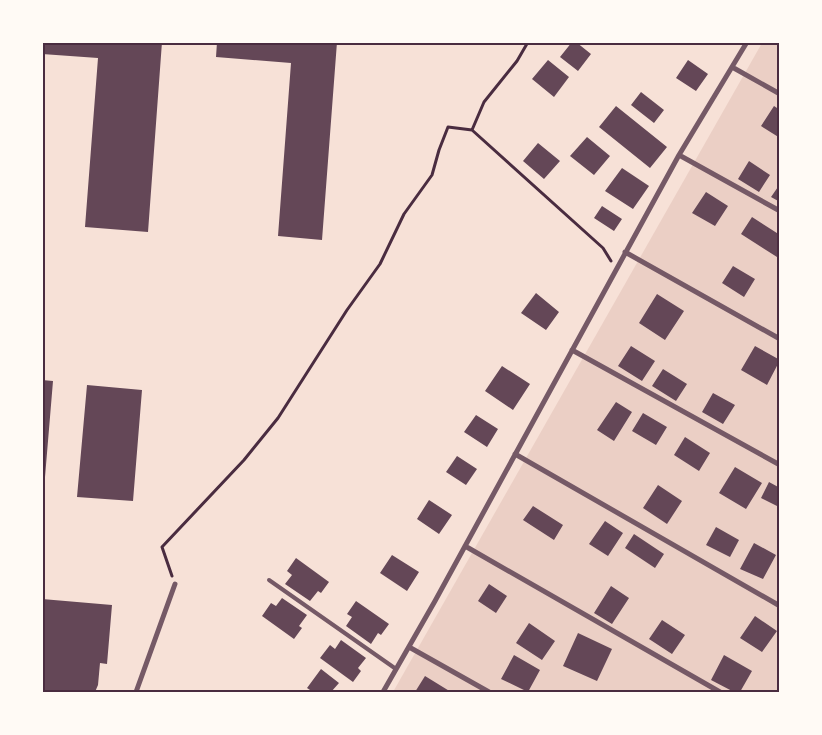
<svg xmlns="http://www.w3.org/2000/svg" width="822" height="735" font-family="Roboto,sans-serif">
  <rect width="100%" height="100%" fill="#f7e1d7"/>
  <path fill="#ebcfc5" d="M 762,43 L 779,43 L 779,692 L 393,692 Z"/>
  <path fill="#644757" d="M 42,42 L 162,42 L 148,232 L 85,227 L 98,58 L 42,54 Z
    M 217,42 L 337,42 L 322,240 L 278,236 L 291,63 L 216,57 Z
    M 572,42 L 576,42 L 591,54 L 578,71 L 560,57 Z
    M 548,60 L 569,77 L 554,97 L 532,79 Z
    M 688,60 L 708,74 L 696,91 L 676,78 Z
    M 641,92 L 664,110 L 654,123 L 631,105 Z
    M 616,106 L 667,147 L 650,168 L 599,127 Z
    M 774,106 L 780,110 L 780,138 L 761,126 Z
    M 587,137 L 610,156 L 594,175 L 570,156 Z
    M 538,143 L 560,161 L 544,179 L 523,161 Z
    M 749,161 L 770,175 L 759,192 L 738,179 Z
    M 622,168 L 649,186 L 633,209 L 605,191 Z
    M 780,184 L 780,202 L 771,197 Z
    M 706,192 L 728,206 L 715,226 L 692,213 Z
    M 602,206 L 622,219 L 614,231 L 594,218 Z
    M 752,217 L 780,235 L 780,253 L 777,257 L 741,234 Z
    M 733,266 L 755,279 L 744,297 L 722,283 Z
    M 536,293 L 559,312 L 546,330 L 521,313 Z
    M 657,294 L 684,311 L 665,340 L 639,323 Z
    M 631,346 L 655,361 L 642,381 L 618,366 Z
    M 755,346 L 780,360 L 767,385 L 741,370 Z
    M 502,366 L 530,384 L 513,410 L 485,391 Z
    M 663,369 L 687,384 L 676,401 L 652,386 Z
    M 42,380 L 53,381 L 44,489 L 42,489 Z
    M 87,385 L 142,390 L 133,501 L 77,497 Z
    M 713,393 L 735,405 L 723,424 L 702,412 Z
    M 616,402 L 632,412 L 614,441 L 597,430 Z
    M 643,413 L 667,427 L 656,445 L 632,431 Z
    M 476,415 L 498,429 L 487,447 L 464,432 Z
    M 685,437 L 710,453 L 699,471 L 674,455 Z
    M 457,456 L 477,469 L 466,485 L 446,472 Z
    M 735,467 L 762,483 L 746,509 L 719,493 Z
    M 769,482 L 780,488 L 780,502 L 777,506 L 761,498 Z
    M 658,485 L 682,501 L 667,524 L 643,508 Z
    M 429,500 L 452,515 L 439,534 L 417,519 Z
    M 533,506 L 563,525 L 554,540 L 523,520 Z
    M 605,521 L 623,533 L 608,556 L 589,544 Z
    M 716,527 L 739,540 L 730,557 L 706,545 Z
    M 634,534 L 664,554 L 655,568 L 625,548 Z
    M 754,543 L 776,555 L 763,579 L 740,569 Z
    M 392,555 L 419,572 L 407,591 L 380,573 Z
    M 296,558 L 329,582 L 321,593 L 318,591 L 310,601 L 285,584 L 292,575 L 287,571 Z
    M 489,584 L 507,596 L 496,613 L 478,601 Z
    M 611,586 L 629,598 L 612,624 L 594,613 Z
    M 282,598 L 307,615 L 299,626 L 302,628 L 294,639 L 262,616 L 271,603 L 276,606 Z
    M 42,599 L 112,605 L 107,664 L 100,663 L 98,685 L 95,692 L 42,692 Z
    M 356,601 L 389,624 L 381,635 L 378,633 L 371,644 L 346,626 L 352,617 L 347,614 Z
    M 755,616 L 777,631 L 762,652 L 740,638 Z
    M 662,620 L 685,635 L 672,654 L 649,639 Z
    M 529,623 L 555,641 L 542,660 L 516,643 Z
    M 578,633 L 612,649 L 597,681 L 563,666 Z
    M 341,640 L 366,658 L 358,668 L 361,671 L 353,682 L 320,658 L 330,645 L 335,649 Z
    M 514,655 L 540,670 L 528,692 L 501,679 Z
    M 724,655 L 752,671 L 740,692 L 734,692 L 711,680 Z
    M 321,669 L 339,683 L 331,692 L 313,692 L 307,688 Z
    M 425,676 L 451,692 L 415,692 Z"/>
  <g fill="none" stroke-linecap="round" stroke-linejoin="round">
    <path stroke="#4a2c40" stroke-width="3" d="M 528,42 L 517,61 L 484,102 L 472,130 L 603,248 L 611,261
      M 172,576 L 162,547 L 244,460 L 278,418 L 347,310 L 380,264 L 404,214 L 432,175 L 439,150 L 448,127 L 472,130"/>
    <path stroke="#755966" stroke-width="4" d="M 269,580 L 396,669"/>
    <path stroke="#755966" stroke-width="5" d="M 732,67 L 780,94
      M 679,155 L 780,211
      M 625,252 L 780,339
      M 572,350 L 780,465
      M 515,454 L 780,606
      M 465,546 L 720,692
      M 409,647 L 489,692
      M 136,692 L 175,584
      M 383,692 L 435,601 L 679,155 L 747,42"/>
  </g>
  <rect width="822" height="735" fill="none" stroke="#fffaf5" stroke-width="88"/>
  <rect x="44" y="44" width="734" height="647" fill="none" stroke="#4a2c40" stroke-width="2"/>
</svg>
